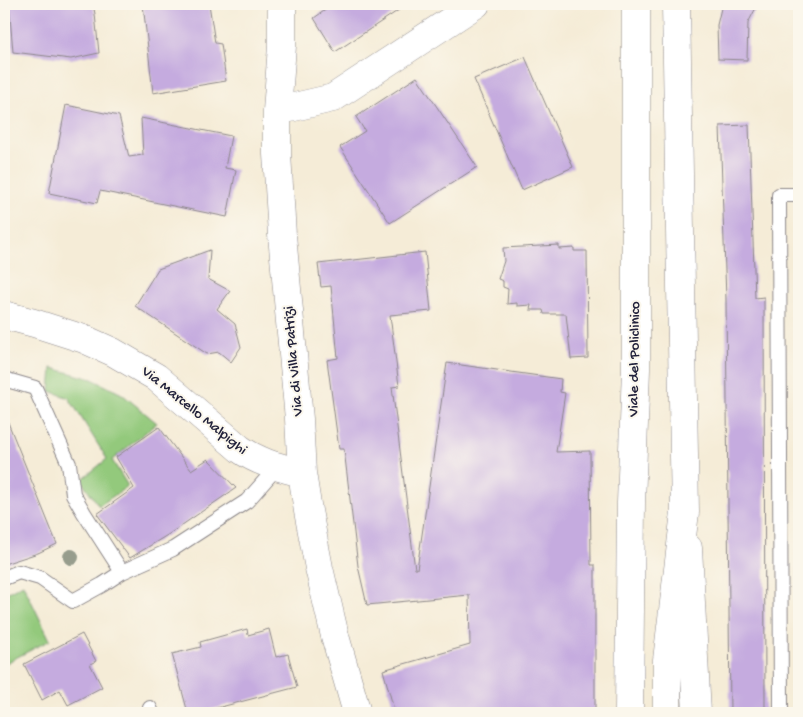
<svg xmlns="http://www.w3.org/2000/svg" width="803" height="717" font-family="'Gochi Hand',sans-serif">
  <rect width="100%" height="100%" fill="#fbf7ec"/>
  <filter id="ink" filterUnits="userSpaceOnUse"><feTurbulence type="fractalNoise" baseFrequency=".02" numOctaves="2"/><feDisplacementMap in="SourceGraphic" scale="10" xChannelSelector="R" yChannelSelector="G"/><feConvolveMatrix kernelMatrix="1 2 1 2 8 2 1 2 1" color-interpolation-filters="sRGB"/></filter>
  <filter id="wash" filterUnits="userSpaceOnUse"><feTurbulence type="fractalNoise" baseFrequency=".0096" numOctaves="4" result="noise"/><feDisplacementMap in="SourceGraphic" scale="20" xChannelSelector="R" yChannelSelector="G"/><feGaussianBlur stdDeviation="1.12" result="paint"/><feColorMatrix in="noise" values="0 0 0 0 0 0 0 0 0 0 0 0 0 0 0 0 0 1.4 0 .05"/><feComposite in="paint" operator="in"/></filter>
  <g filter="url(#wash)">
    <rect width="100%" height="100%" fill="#f5ecd7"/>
    <path fill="#93c97b" stroke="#5a765b" d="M 52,368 L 92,379 L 122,394 L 157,423 L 112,460 L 128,486 L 99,506 L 81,480 L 107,459 L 69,398 L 50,391 Z
      M 23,584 L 50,640 L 4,664 L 4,594 Z"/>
    <g id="blocks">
      <path fill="#c5abdf" d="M 9,4 L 93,4 L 95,14 L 99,53 L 71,59 L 13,52 Z
        M 143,4 L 209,4 L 215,43 L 221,44 L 226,81 L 153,93 Z
        M 334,4 L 408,4 L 335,52 L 314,18 Z
        M 722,4 L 758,4 L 748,23 L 747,60 L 718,59 L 717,25 Z
        M 525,57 L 573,167 L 522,190 L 474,79 Z
        M 417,77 L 477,167 L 390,223 L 340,147 L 365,131 L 356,117 Z
        M 66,105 L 119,116 L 129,157 L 143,155 L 141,118 L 231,136 L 225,168 L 236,170 L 227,217 L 100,191 L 97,203 L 49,193 Z
        M 749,125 L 755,298 L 764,297 L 765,713 L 730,713 L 726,299 L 720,126 Z
        M 559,245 L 559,249 L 574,248 L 574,251 L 587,251 L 588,358 L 571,359 L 566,314 L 544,314 L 543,310 L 530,310 L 531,305 L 517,306 L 517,303 L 507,304 L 508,289 L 503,287 L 503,281 L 498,279 L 504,261 L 503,248 Z
        M 210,250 L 208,279 L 230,291 L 217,309 L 235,324 L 241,347 L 231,362 L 219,352 L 207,354 L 135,306 L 158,269 Z
        M 425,252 L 431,311 L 390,315 L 399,386 L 392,387 L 415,569 L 417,569 L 447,363 L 561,379 L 560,392 L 565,393 L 556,452 L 590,451 L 591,565 L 595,565 L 595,713 L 395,713 L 383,670 L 470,645 L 469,595 L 367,605 L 358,566 L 344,449 L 339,449 L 327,360 L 338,358 L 331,286 L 321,287 L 318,264 Z
        M 4,415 L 5,415 L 57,544 L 38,553 L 4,564 Z
        M 159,427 L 191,470 L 208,459 L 236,488 L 169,534 L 130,558 L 97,514 L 134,488 L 116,457 Z
        M 247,629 L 248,635 L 269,629 L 276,657 L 288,654 L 297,687 L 198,713 L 188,713 L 172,654 L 201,647 L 200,642 Z
        M 82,634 L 96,661 L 90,664 L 102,687 L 68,705 L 60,690 L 42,700 L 24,664 Z"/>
    </g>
  </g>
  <g filter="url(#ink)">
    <use href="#blocks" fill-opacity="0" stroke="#8c8789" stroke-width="1"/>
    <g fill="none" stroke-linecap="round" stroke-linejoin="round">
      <g stroke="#8c8789" stroke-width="16">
        <path id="service" d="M 4,382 L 7,380 L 35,388 L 69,464 L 73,494 L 84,513 L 122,572
          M 4,578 L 19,572 L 40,578 L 73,601 L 102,585 L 122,572 L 173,549 L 247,501 L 277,467
          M 150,708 L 152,713
          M 781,713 L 779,195 L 799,195"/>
      </g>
      <g stroke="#8c8789" stroke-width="29">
        <path id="minor" d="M 282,4 L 282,46 L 277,111 L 277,154 L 282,235 L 299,419 L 302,473 L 308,511 L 319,568 L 335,636 L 357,713
          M 277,111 L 333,98 L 476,4
          M 4,315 L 34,323 L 84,339 L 113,352 L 156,377 L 240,449 C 260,463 279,467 302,473"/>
      </g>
      <g stroke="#8c8789" stroke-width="29">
        <path id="tertiary" d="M 688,548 L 697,713"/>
      </g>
      <g stroke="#8c8789" stroke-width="29">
        <path id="primary" d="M 629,713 L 631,503 L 636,369 L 636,4
          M 667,713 L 667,660 L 685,512 L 676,4"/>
      </g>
      <use href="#service" stroke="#fff" stroke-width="14"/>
      <use href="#minor" stroke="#fff" stroke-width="28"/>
      <use href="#tertiary" stroke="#fff" stroke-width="28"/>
      <use href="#primary" stroke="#fff" stroke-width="28"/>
    </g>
    <circle fill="#979d8d" cx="71" cy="557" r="8"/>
  </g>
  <g text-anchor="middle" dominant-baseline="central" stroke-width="4" stroke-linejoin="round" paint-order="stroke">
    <g font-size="15" fill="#22223b" stroke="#fbf7ec">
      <text transform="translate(635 359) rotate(-89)">Viale del Policlinico</text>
      <text transform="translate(294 361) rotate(-95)">Via di Villa Patrizi</text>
      <text transform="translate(194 411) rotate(39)">Via Marcello Malpighi</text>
    </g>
  </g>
  <rect width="803" height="717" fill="none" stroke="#fbf7ec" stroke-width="20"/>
</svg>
